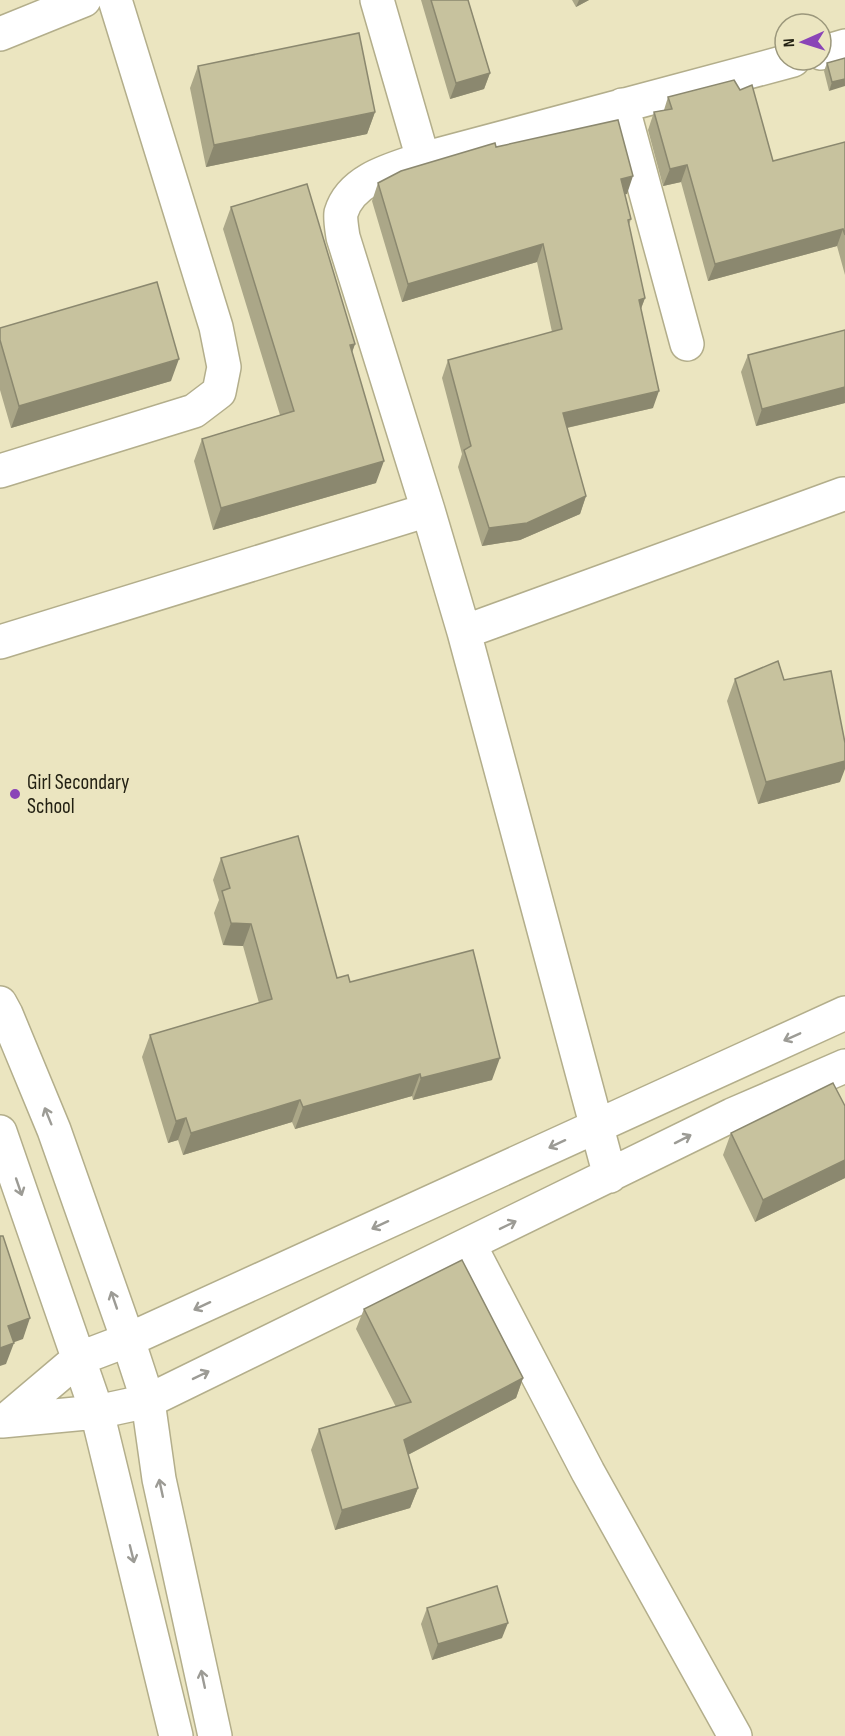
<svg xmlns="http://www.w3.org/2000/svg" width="845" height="1736" font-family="'Sofia Sans Condensed',sans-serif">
  <rect width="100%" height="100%" fill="#ebe5c0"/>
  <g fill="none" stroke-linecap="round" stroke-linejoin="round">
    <g stroke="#b3ae8b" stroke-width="36">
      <path id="minor" d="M 377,0 L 423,159
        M 0,34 L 84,0
        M 821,53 L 845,46
        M 622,105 L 687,344
        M 0,471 L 194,411 L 219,392 L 224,367 L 216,327 L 115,0
        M 464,632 L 843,494
        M 0,642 L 428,510
        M 0,1003 L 6,1014 L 54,1130 L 128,1340 L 148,1401 L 159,1479 L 215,1736
        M 0,1132 L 97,1412 L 176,1736
        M 610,1176 L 464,632 L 428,510 L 343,237 C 342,230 340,219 341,213 C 351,179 393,169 423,159 L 793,60
        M 469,1244 L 588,1472 L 735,1736
        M 6,1420 L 78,1359 L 128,1340 L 845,1013
        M 2,1421 L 97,1412 L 148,1401 L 732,1115 L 845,1066"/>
    </g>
    <use href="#minor" stroke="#fff" stroke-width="33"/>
  </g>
  <path fill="#aba788" d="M 421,0 L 468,0 L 490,73 L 484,89 L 450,99 Z
    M 572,0 L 589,0 L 576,7 Z
    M 845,58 L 829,91 L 824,71 L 827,63 Z
    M 198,66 L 375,112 L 367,134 L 206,167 L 190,88 Z
    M 668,97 L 773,161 L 845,142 L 845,275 L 837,246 L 708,281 L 681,182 L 663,186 L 648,130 L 654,112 L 664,110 Z
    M 496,147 L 627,194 L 625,194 L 631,219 L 629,225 L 645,298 L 641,309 L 653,408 L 567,428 L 586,496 L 580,514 L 520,540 L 482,546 L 458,467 L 462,454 L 442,378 L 448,360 L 552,332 L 537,262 L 402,302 L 372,201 L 378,183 Z
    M 231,207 L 355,344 L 352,352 L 376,483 L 213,530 L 194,461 L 202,439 L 280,415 L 223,229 Z
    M 0,328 L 171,381 L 11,428 L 0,390 Z
    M 845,330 L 845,403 L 756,426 L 741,372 L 748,355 Z
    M 735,679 L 784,680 L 840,782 L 758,804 L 727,701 Z
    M 221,858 L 337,978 L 350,982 L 492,1080 L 413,1100 L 412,1096 L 295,1129 L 292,1122 L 183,1155 L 178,1140 L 168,1143 L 142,1057 L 150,1035 L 259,1003 L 243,946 L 223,945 L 214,913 L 219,900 L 213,880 Z
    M 845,1106 L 845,1178 L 755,1222 L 723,1155 L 731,1133 Z
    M 364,1309 L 523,1378 L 516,1398 L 408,1455 L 418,1488 L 410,1508 L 335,1530 L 311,1450 L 319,1429 L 396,1407 L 356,1329 Z
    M 427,1608 L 502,1638 L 432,1660 L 421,1624 Z"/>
  <path fill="#8b886f" d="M 579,0 L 589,0 L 576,7 Z
    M 490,73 L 484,89 L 450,99 L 456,83 Z
    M 845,79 L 845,86 L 829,91 L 832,82 Z
    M 375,112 L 367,134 L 206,167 L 214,145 Z
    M 687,165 L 681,182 L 663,186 L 670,169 Z
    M 633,176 L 627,194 L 615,196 L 621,179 Z
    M 843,229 L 837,246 L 708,281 L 715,264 Z
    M 543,244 L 537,262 L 402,302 L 408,284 Z
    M 645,298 L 638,316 L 639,300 Z
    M 355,344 L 347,366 L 350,345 Z
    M 179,359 L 171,381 L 11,428 L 19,406 Z
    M 845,387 L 845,403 L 756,426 L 762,409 Z
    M 659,391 L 653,408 L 557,430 L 563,413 Z
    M 384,461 L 376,483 L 213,530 L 221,508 Z
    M 586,496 L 580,514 L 520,540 L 482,546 L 489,528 Z
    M 845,761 L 845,769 L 840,782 L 758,804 L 766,782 Z
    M 231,923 L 251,924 L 243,946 L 223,945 Z
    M 500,1058 L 492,1080 L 413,1100 L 421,1078 Z
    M 420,1074 L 412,1096 L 295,1129 L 303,1107 Z
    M 300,1100 L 292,1122 L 183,1155 L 191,1133 Z
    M 186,1118 L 178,1140 L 168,1143 L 176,1121 Z
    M 845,1160 L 845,1178 L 755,1222 L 763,1200 Z
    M 30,1318 L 23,1339 L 1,1347 L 8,1326 Z
    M 14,1343 L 6,1364 L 0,1366 L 0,1348 Z
    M 523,1378 L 516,1398 L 396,1461 L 404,1440 Z
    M 418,1488 L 410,1508 L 335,1530 L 342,1510 Z
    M 508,1623 L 502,1638 L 432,1660 L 438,1644 Z"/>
  <path fill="#c7c29e" stroke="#8b886f" stroke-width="1.5" d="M 431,0 L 468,0 L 490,73 L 456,83 Z
    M 359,33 L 375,112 L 214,145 L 198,66 Z
    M 845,58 L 845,79 L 832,82 L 827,63 Z
    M 734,80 L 740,90 L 752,85 L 773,161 L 845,142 L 845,235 L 843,229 L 715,264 L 687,165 L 670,169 L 654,112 L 672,109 L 668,97 Z
    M 618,120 L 633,176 L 621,179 L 631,219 L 628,220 L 645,298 L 639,300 L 659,391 L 563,413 L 586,496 L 527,523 L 489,528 L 464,450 L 471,446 L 448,360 L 562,329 L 543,244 L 408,284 L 378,183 L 401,171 L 495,143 L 496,147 Z
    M 307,184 L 355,344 L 350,345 L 384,461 L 221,508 L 202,439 L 294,411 L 231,207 Z
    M 157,282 L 179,359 L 19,406 L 0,340 L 0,328 Z
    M 845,330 L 845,387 L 762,409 L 748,355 Z
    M 778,661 L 784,680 L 831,671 L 845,743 L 845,761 L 766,782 L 735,679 Z
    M 298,836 L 337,978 L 348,975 L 350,982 L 473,950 L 500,1058 L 421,1078 L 420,1074 L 303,1107 L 300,1100 L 191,1133 L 186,1118 L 176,1121 L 150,1035 L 272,999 L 251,924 L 231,923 L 222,891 L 230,888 L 221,858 Z
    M 833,1083 L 845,1106 L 845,1160 L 763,1200 L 731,1133 Z
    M 0,1236 L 3,1236 L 30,1318 L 8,1326 L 14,1343 L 0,1348 Z
    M 462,1260 L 523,1378 L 404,1440 L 418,1488 L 342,1510 L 319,1429 L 411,1402 L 364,1309 Z
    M 497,1586 L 508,1623 L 438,1644 L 427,1608 Z"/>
  <defs><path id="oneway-shaft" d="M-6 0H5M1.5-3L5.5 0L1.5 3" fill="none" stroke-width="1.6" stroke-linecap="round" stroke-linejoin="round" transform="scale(1.5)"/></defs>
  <g stroke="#9c9b95">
    <use href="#oneway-shaft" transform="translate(792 1037) rotate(156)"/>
    <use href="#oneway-shaft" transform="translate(48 1116) rotate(-112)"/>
    <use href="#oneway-shaft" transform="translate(683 1139) rotate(-27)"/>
    <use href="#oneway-shaft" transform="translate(557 1144) rotate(155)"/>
    <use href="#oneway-shaft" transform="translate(19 1187) rotate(71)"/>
    <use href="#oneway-shaft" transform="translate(380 1225) rotate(155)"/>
    <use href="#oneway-shaft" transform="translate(508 1225) rotate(-26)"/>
    <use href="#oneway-shaft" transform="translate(114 1300) rotate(-109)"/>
    <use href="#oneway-shaft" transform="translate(202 1306) rotate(155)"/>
    <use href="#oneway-shaft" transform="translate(201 1375) rotate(-26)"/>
    <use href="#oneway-shaft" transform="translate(161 1488) rotate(-102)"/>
    <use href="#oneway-shaft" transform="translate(132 1554) rotate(76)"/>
    <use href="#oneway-shaft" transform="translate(203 1679) rotate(-102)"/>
  </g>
  <circle fill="#8a44b7" stroke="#ebe5c0" stroke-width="2" cx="15" cy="794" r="6"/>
  <g text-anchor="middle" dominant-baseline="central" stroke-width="5" stroke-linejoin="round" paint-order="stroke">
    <g font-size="21" fill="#232113" stroke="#ebe5c0" text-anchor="start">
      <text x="27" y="782">Girl Secondary<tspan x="27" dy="24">School</tspan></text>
    </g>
  </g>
  <g transform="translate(803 42) rotate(267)"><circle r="28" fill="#ebe5c0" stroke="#9b977b" stroke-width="1.5"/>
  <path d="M0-4.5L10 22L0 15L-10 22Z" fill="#8a44b7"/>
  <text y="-9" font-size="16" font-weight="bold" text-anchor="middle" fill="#232113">N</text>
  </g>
</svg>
